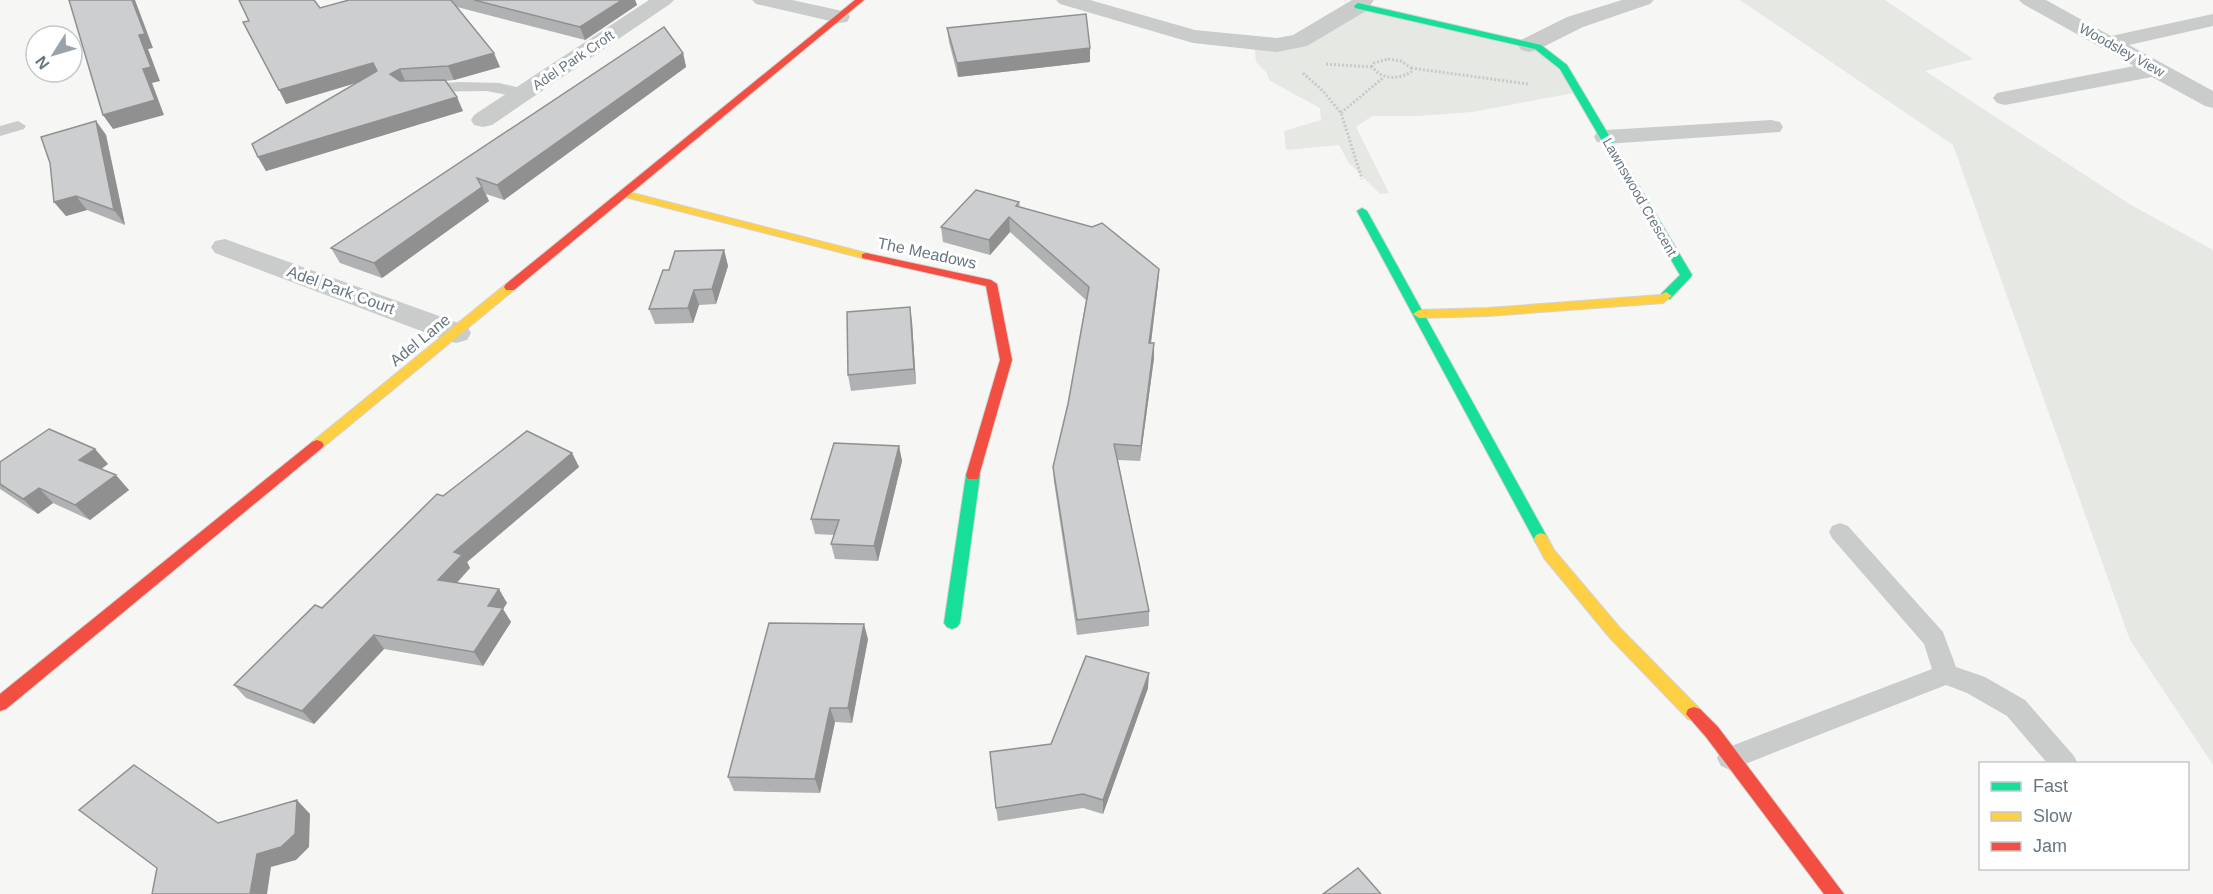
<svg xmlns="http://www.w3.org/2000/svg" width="2213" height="894" font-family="Helvetica,sans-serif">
  <rect width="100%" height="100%" fill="#f6f6f5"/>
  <path fill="#e6e8e3" d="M 1740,0 L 1885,0 L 1973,59 L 1925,71 L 2131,205 L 2213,250 L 2213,765 L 2130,640 L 1953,145 Z
    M 1358,6 L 1538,47 L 1579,92 L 1472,112 L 1418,116 L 1372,116 L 1356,127 L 1389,193 L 1380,194 L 1349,163 L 1339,145 L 1286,150 L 1284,131 L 1321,120 L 1320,108 L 1270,81 L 1266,72 L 1256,62 L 1254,43 L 1277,45 Z"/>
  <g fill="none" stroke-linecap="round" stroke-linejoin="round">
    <g stroke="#d3d3d3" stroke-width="2">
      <path id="fast" d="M 1358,3 L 1541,45 L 1567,65 L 1692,275 L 1690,278 L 1670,299 L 1662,299 L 1660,296 L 1662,293 L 1680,275 L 1560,69 L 1535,49 L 1355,8 L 1354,6 Z
        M 1362,208 L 1367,211 L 1546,535 L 1548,539 L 1546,543 L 1536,543 L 1357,211 Z
        M 973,470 L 978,471 L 980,475 L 960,623 L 957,627 L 952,629 L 947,627 L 944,623 L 966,475 L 968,471 Z"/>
    </g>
    <g stroke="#d3d3d3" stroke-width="2">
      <path id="slow" d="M 625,191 L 870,254 L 872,256 L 866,259 L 621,196 L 621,192 Z
        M 510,283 L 516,287 L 514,290 L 322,448 L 312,448 L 310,445 L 312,442 L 506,284 Z
        M 1666,292 L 1672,296 L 1663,303 L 1488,316 L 1419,318 L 1413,314 L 1419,310 L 1488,308 L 1660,295 Z
        M 1541,533 L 1546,535 L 1554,550 L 1620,628 L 1700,709 L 1702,714 L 1700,719 L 1694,721 L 1688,719 L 1610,638 L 1544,558 L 1534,539 L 1536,535 Z"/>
    </g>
    <g stroke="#d3d3d3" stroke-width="2">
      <path id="jam" d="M 855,0 L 864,0 L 514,290 L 506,290 L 504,287 L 506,284 Z
        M 866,253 L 991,280 L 997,284 L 1012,360 L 978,479 L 968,479 L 966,475 L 1000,360 L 986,286 L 862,258 L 862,254 Z
        M 317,440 L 322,442 L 324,445 L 322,448 L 6,709 L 0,711 L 0,694 L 312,442 Z
        M 1694,707 L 1700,709 L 1718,727 L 1844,894 L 1824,894 L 1706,737 L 1686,714 L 1688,709 Z"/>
    </g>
    <path stroke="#c8c9ca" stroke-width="3" stroke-dasharray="2 2" stroke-linecap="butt" d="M 1388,59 L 1401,61 L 1411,68 L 1411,72 C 1398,80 1381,80 1372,66 L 1374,63 Z
      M 1326,64 L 1372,67
      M 1411,68 L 1528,84
      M 1303,73 L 1323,91 L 1341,113 L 1362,179
      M 1341,113 L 1384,77"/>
    <path fill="#cacccc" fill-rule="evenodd" d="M 461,82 L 499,83 L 529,90 L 532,93 L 524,98 L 486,91 L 423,92 L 416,88 L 423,84 Z
      M 18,121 L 26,126 L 24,129 L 0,136 L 0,126 Z
      M 1840,523 L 1848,526 L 1943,632 L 1956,667 L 1985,677 L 2025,700 L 2074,756 L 2078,764 L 2048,764 L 2007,716 L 1967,693 L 1946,685 L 1730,770 L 1721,766 L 1717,758 L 1721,750 L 1932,669 L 1924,644 L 1832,538 L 1829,532 L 1832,526 Z"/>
    <path fill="#cacccc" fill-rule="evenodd" d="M 649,0 L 674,0 L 670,4 L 492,125 L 483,127 L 474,125 L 471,120 L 474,115 Z
      M 752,0 L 792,0 L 847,12 L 850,17 L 847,22 L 839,23 L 756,4 Z
      M 1056,0 L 1090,0 L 1195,30 L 1277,38 L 1293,35 L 1352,0 L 1374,0 L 1366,11 L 1307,46 L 1277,52 L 1193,43 L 1060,4 Z
      M 1622,0 L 1654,0 L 1650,4 L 1583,27 L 1537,50 L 1529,52 L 1521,50 L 1518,45 L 1521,40 L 1567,17 Z
      M 2019,0 L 2046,0 L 2111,36 L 2213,14 L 2213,26 L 2129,45 L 2213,91 L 2213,108 L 2205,106 L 2152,77 L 2005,105 L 1997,103 L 1993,98 L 1997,93 L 2134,66 L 2023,4 Z
      M 1771,120 L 1780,122 L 1783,127 L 1780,132 L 1606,144 L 1597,142 L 1594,137 L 1597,132 L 1606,130 Z
      M 225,239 L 467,326 L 471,333 L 467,340 L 456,343 L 445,340 L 215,253 L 211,247 L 215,241 Z"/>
    <use href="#fast" fill="#16e098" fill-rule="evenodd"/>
    <use href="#slow" fill="#ffcf43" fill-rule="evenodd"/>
    <use href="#jam" fill="#f24e42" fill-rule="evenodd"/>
  </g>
  <path fill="#b0b1b2" d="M 349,0 L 635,0 L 637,5 L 585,40 L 457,7 L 500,67 L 454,80 L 446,81 L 463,111 L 266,171 L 258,157 L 356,83 L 286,104 Z
    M 947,28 L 1090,48 L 1090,62 L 958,77 L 949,42 Z
    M 683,53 L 686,67 L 504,200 L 486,194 L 489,201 L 382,278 L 340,263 L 331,248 Z
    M 96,121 L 106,135 L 125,225 L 87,210 L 66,216 L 54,202 Z
    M 1019,202 L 1020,207 L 1159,269 L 1158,284 L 1151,343 L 1154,358 L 1140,461 L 1118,460 L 1149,611 L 1149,626 L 1077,635 L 1054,482 L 1053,467 L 1068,404 L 1086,300 L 1010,232 L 990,255 L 943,242 L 941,227 Z
    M 724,250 L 728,266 L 716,304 L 699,305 L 693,323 L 655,324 L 649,309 L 669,270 Z
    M 912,322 L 916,384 L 851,391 L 848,375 Z
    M 899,446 L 902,461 L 878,561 L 835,559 L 831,544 L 834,535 L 815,534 L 811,519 Z
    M 95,449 L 108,464 L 101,469 L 129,490 L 90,520 L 53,503 L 38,514 L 0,489 L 0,462 Z
    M 572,453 L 579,467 L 467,562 L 470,568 L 457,583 L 507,603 L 503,609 L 511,622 L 483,666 L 384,649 L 314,724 L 246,698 L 234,685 L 322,608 L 443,496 Z
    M 868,639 L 852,723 L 835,722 L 820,793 L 734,791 L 728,777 Z
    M 1148,688 L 1103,814 L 1083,808 L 998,821 L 996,808 L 1051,744 Z"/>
  <path fill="#909091" d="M 132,0 L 135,0 L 153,48 L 148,49 L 160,81 L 152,83 L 164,115 L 113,129 L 103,115 L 143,69 L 139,35 Z
    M 622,0 L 635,0 L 637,5 L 585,40 L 580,27 Z
    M 1090,48 L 1090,62 L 958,77 L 957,63 Z
    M 494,53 L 500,67 L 454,80 L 448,66 Z
    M 683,53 L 686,67 L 504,200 L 497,185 Z
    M 373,63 L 379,76 L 286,104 L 279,90 Z
    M 400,69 L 406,83 L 397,88 L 390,74 Z
    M 457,97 L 463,111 L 266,171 L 258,157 Z
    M 96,121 L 106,135 L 125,225 L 114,210 Z
    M 482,187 L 489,201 L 382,278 L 374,263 Z
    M 76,196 L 87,210 L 66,216 L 54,202 Z
    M 1009,217 L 1010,232 L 990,255 L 989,240 Z
    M 724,250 L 728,266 L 716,304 L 712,289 Z
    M 1159,269 L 1158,284 L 1149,358 L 1149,343 Z
    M 694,290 L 699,305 L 693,323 L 688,308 Z
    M 910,307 L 912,322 L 916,384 L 914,369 Z
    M 1154,343 L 1154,358 L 1140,461 L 1141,446 Z
    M 899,446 L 902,461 L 878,561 L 874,546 Z
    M 95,449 L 108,464 L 93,475 L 79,460 Z
    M 572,453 L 579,467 L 467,562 L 470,568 L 447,593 L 438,580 L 454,552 Z
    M 116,475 L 129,490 L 90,520 L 75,505 Z
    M 39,488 L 53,503 L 38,514 L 23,499 Z
    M 499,589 L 507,603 L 503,609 L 511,622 L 483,666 L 474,652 L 488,606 Z
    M 864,624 L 868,639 L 852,723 L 848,708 Z
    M 374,635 L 384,649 L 314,724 L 302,711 Z
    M 1149,673 L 1148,688 L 1103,814 L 1103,800 Z
    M 830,708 L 835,722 L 820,793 L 815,779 Z
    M 297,800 L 310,814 L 309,847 L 296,860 L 271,867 L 267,894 L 250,894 L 257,854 Z"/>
  <path fill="#cdcecf" stroke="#909091" stroke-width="1.5" d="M 69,0 L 132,0 L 145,34 L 139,35 L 151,67 L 143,69 L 155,100 L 103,115 Z
    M 239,0 L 314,0 L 320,8 L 349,0 L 451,0 L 494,53 L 448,66 L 400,69 L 390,74 L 400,81 L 445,80 L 457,97 L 258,157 L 252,144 L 377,71 L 373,63 L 279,90 L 243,22 L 249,21 Z
    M 474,0 L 622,0 L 580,27 Z
    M 1086,14 L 1090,48 L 957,63 L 947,28 Z
    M 664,27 L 683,53 L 497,185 L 477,178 L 482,187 L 374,263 L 331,248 Z
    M 96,121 L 114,210 L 76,196 L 54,202 L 50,163 L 41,137 Z
    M 976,190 L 1019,202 L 1016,206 L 1092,227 L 1102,223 L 1159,269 L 1149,343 L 1154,343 L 1141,446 L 1114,444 L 1149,611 L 1077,620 L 1053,467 L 1068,404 L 1089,287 L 1009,217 L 989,240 L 941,227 Z
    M 724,250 L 712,289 L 694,290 L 688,308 L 649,309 L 663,270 L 669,270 L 675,251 Z
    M 910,307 L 914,369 L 848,375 L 847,312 Z
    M 49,429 L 95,449 L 79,460 L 116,475 L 75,505 L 39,488 L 23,499 L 0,484 L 0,462 Z
    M 527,431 L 572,453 L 454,552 L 462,555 L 438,580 L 499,589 L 488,606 L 503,608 L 474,652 L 374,635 L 302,711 L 234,685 L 315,605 L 322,608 L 437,494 L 443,496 Z
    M 834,443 L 899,446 L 874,546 L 831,544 L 839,520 L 811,519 Z
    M 769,623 L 864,624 L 848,708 L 830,708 L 815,779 L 728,777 Z
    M 1086,656 L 1149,673 L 1103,800 L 1083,794 L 996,808 L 990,752 L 1051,744 Z
    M 134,765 L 218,823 L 297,800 L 295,834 L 281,847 L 257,854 L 250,894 L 152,894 L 157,868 L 79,810 Z
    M 1358,868 L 1381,894 L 1323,894 Z"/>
  <g text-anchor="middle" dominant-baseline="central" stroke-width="6" stroke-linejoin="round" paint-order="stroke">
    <g font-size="14" fill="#687782" stroke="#fff">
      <text transform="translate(2122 50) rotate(29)">Woodsley View</text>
      <text transform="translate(573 60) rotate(-34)">Adel Park Croft</text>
      <text transform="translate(1640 197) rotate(60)">Lawnswood Crescent</text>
    </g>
    <g font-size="16" fill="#687782" stroke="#fff">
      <text transform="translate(927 253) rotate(12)">The Meadows</text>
      <text transform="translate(341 290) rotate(20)">Adel Park Court</text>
      <text transform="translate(420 340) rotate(-39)">Adel Lane</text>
    </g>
  </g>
  <rect x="1979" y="762" width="210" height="108" fill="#ffffff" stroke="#c3c9cd" stroke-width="1.5"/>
  <rect x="1991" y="782" width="30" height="9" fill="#16e098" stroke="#c3c9cd" stroke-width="1.5"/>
  <text x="2033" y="792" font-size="18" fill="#687782">Fast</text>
  <rect x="1991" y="812" width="30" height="9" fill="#ffcf43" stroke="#c3c9cd" stroke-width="1.5"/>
  <text x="2033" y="822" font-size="18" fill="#687782">Slow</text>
  <rect x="1991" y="842" width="30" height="9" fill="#f24e42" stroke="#c3c9cd" stroke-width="1.5"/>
  <text x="2033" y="852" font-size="18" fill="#687782">Jam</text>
  <g transform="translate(54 54) rotate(233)"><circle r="28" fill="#ffffff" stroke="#c3c9cd" stroke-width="1.5"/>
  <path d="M0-4.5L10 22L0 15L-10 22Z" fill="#9aa3aa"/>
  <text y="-9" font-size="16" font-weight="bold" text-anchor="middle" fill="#687782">N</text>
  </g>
</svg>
